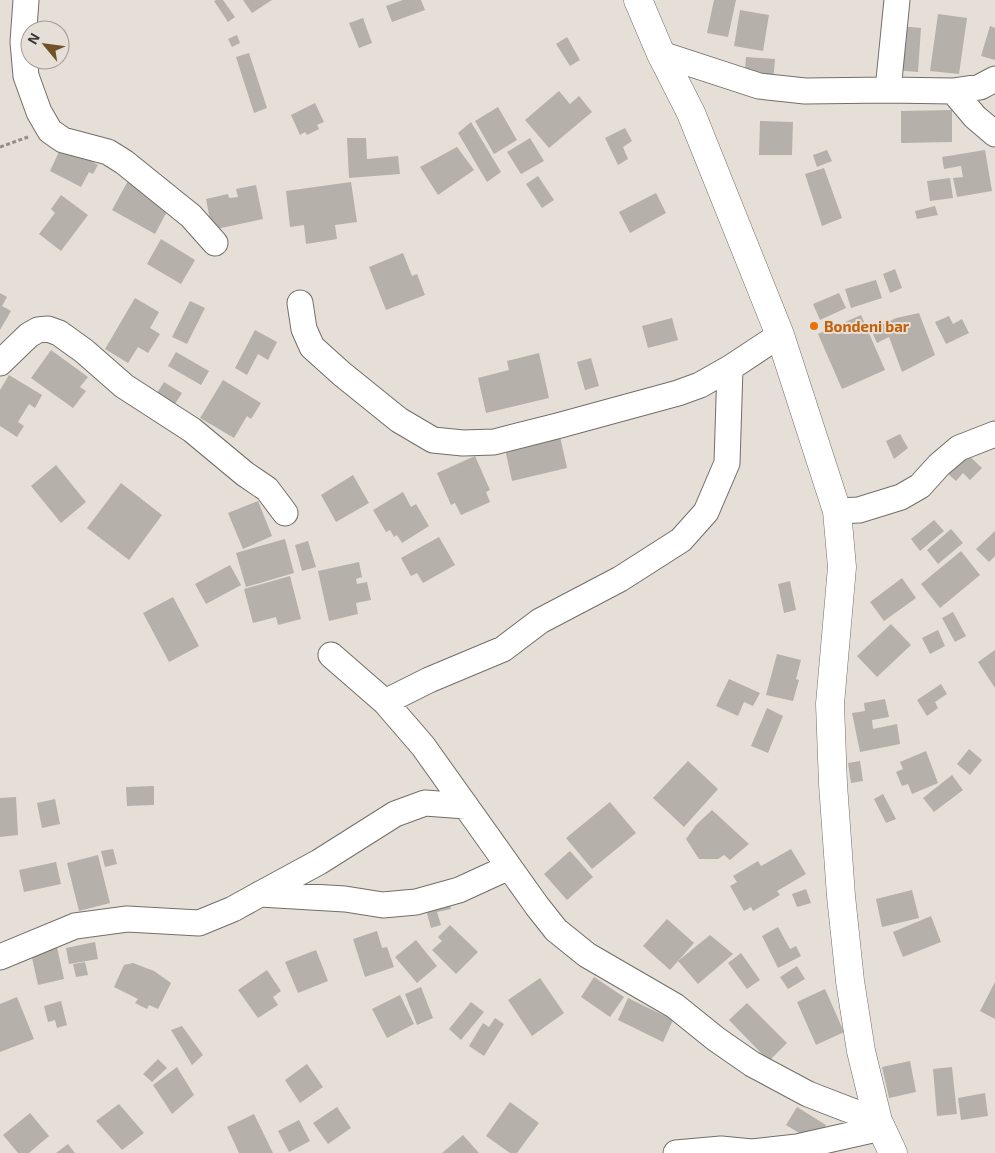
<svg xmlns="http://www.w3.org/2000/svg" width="995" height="1153" font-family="'Exo 2',sans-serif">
  <rect width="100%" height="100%" fill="#e5dfd8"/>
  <path fill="#b5b0a9" d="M 216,0 L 223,0 L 235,17 L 228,22 L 214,1 Z
    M 243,0 L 272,0 L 252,13 Z
    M 403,0 L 421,0 L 425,10 L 392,22 L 386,6 Z
    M 714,0 L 736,0 L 728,37 L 707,33 Z
    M 740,10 L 769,15 L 763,51 L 734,46 Z
    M 938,14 L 967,18 L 959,74 L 930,71 Z
    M 363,18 L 372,43 L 359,48 L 349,23 Z
    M 899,26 L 921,28 L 918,72 L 895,70 Z
    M 990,26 L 995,28 L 995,60 L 981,56 Z
    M 237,35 L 240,43 L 232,47 L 228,39 Z
    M 567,37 L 580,60 L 570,66 L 556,44 Z
    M 249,53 L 267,108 L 254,113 L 236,57 Z
    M 746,57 L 775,59 L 773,83 L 744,81 Z
    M 559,91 L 570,104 L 579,96 L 592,112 L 549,148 L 525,120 Z
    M 315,103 L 324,122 L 317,125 L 319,129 L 307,135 L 305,132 L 300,135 L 291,115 Z
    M 498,107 L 517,140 L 494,154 L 475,121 Z
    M 952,110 L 952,142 L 901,143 L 901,111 Z
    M 760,121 L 793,122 L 792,155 L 759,155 Z
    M 471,122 L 501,172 L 487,182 L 458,133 Z
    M 625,128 L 632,141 L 623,147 L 628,159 L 618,165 L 605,138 Z
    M 347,138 L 366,138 L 367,159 L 398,156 L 400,174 L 349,178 Z
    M 530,138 L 544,161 L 521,174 L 507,152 Z
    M 64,141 L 94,156 L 91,161 L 98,165 L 93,174 L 89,172 L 81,187 L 50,171 Z
    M 457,147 L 474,170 L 438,195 L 420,167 Z
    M 827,150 L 832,161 L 817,167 L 813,155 Z
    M 985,150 L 992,191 L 957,197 L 953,178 L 963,177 L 961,166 L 944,169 L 942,157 Z
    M 824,168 L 842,218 L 822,226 L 805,174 Z
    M 538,176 L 554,200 L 542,208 L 526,184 Z
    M 950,178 L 953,198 L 930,201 L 927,181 Z
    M 129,179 L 172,202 L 155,234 L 112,210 Z
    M 351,182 L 357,222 L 335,225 L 337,239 L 306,244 L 304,225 L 290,227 L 286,191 Z
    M 256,185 L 263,219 L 212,230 L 206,199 L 228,194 L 229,198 L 238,197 L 236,189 Z
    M 656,193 L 666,213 L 630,233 L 619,212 Z
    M 61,195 L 88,215 L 61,251 L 39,234 L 55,213 L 51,209 Z
    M 935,206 L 938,215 L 917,219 L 915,211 Z
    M 161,239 L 195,260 L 181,284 L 147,264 Z
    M 403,253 L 412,276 L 417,274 L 425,295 L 386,310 L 369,267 Z
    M 895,269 L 902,288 L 890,293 L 883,274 Z
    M 876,280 L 882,298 L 851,308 L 845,289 Z
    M 0,293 L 7,297 L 2,306 L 11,311 L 0,330 Z
    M 839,293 L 846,308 L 820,320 L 813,304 Z
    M 135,298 L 159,312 L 150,328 L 160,334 L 148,353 L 138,347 L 128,363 L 105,349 Z
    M 190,301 L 205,308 L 187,344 L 172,337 Z
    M 919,313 L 935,355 L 902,372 L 889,337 L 877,343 L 871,330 L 896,318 Z
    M 861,315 L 885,370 L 842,389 L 818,334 Z
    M 949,316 L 953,324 L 962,319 L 969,333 L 946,344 L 935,322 Z
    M 672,318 L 678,340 L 648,348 L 642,326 Z
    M 255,330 L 277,342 L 268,360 L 258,354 L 247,375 L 235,368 Z
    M 51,350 L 88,377 L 80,387 L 86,391 L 73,408 L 31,378 Z
    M 176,352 L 209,371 L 201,385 L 168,366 Z
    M 539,353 L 549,398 L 486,413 L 478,378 L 509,370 L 507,361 Z
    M 591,358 L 599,386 L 585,390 L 577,362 Z
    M 9,375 L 42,395 L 35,408 L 29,404 L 18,422 L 24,426 L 17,437 L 0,426 L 0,390 Z
    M 223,380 L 261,403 L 251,419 L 247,416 L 234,438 L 200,418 Z
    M 164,382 L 182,393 L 175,404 L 157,393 Z
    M 900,434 L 908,448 L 894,459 L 886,441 Z
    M 560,436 L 567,468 L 512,481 L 505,449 Z
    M 965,452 L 982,468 L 970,480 L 963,473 L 956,481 L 946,472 Z
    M 475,456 L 490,490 L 486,492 L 490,502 L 461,515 L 455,503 L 451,505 L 437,473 Z
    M 56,465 L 86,502 L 61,523 L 31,486 Z
    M 353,475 L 369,503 L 336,522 L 321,495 Z
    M 121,483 L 162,515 L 129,560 L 87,528 Z
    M 403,492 L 411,507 L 416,504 L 429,526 L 402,543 L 397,535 L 394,537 L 390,530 L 386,532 L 373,510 Z
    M 258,501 L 272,536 L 243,549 L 228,513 Z
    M 934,520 L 944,531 L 920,551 L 911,539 Z
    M 951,529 L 963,543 L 938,564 L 927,550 Z
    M 995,531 L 995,556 L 989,562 L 976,549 Z
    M 439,537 L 455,565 L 423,583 L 417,573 L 411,576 L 401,558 Z
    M 285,539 L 294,573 L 246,587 L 236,553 Z
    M 308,541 L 316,567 L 302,571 L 295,545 Z
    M 961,551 L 980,575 L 940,608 L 921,584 Z
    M 359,562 L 362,577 L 356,579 L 357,584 L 367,582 L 371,600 L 356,603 L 358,614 L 329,621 L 318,571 Z
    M 230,565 L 241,585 L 206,604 L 195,584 Z
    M 290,576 L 301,619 L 278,625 L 276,617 L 253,623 L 244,589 Z
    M 902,578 L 916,598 L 884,621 L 870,602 Z
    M 790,581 L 796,610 L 784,613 L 778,584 Z
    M 173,597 L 199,646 L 169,662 L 143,613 Z
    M 953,612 L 966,636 L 955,642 L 942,618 Z
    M 891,624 L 911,645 L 877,677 L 857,656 Z
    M 938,630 L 945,646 L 930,654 L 922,638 Z
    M 995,650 L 995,688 L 978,662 Z
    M 777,654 L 801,660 L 796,679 L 799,680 L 793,701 L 766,695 Z
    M 729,679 L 760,693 L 753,706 L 744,702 L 738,716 L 716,706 Z
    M 941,684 L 947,694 L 935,702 L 938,708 L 927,716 L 917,700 Z
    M 885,699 L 889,717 L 872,720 L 873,729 L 897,724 L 900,744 L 860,752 L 852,713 L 865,711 L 864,703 Z
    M 767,708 L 783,716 L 768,753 L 751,746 Z
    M 969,749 L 982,760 L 970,775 L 957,764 Z
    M 926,751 L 938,783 L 912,794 L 908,784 L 902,786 L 896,772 L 903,769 L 900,762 Z
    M 688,761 L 718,789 L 684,827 L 653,798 Z
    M 860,761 L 863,781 L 851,783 L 848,763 Z
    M 952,775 L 963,790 L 934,812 L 923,798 Z
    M 154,786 L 154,805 L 127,806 L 126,787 Z
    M 883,794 L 896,819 L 886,823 L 874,799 Z
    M 16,797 L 18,835 L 0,837 L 0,798 Z
    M 55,799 L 60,824 L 42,828 L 37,803 Z
    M 610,802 L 636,833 L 592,869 L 566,838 Z
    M 712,810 L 749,844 L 730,860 L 724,855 L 718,859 L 699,859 L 686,839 L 696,825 Z
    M 113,849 L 117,864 L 105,867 L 101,851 Z
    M 791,849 L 806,874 L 777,891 L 780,895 L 753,911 L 751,907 L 744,911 L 730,886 L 737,882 L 733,876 L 758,861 L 761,866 Z
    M 570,851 L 593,877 L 567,900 L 544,874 Z
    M 98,855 L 110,903 L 79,911 L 67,863 Z
    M 56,862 L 61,884 L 24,892 L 19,870 Z
    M 806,889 L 811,903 L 797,907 L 792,894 Z
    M 912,890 L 919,918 L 882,927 L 876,899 Z
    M 449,900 L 451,909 L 437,912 L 441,925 L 431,928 L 425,906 Z
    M 931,916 L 941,942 L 903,957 L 893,932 Z
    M 667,919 L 694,943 L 670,970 L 643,946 Z
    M 450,925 L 478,952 L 456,974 L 432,950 L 442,941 L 438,937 Z
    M 778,927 L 790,949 L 796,946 L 801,956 L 778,968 L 762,936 Z
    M 377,931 L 382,948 L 387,947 L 394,967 L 365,977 L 353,939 Z
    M 710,935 L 733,954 L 698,984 L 678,961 Z
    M 416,940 L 437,966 L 417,983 L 395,957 Z
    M 95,942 L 98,959 L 69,964 L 66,948 Z
    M 57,947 L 64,979 L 38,985 L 31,953 Z
    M 316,950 L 328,981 L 298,993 L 285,962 Z
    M 741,953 L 760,980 L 747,989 L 728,963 Z
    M 85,962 L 88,975 L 76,977 L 73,964 Z
    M 133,963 L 154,971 L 171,983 L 158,1009 L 149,1005 L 147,1009 L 135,1003 L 138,999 L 114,987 L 124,965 Z
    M 797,966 L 805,979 L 788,989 L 780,977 Z
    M 267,970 L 281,991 L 273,997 L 278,1005 L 258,1018 L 238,990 Z
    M 594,977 L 624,997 L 610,1017 L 581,997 Z
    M 540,978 L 564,1013 L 532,1036 L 508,1000 Z
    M 995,982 L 995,1019 L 980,1011 Z
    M 421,987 L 433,1018 L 417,1025 L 405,994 Z
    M 825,989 L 844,1032 L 816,1045 L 797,1002 Z
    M 400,995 L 414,1024 L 387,1038 L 372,1009 Z
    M 17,997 L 34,1039 L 0,1052 L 0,1004 Z
    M 628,998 L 673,1020 L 663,1042 L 618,1020 Z
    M 61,1001 L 67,1025 L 57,1028 L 55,1020 L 48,1022 L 44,1006 Z
    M 471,1002 L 484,1012 L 461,1040 L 449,1029 Z
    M 747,1003 L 787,1043 L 769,1061 L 729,1020 Z
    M 495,1018 L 504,1024 L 484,1056 L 469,1046 L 483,1023 L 489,1027 Z
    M 182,1026 L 203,1055 L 192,1065 L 171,1030 Z
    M 158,1059 L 167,1068 L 152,1082 L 143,1074 Z
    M 910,1061 L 916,1092 L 889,1098 L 882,1067 Z
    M 307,1064 L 323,1087 L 300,1103 L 285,1080 Z
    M 177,1067 L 194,1095 L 172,1114 L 153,1085 Z
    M 952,1067 L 957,1114 L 937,1116 L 933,1069 Z
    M 985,1093 L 988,1116 L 961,1120 L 958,1098 Z
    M 510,1102 L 539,1123 L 517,1153 L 510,1153 L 486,1136 Z
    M 119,1104 L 144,1133 L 122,1150 L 96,1121 Z
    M 337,1107 L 351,1128 L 328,1144 L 313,1123 Z
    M 797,1107 L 826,1125 L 816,1143 L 786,1125 Z
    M 30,1113 L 49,1136 L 29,1153 L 18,1153 L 3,1135 Z
    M 254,1114 L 273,1153 L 239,1153 L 227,1127 Z
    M 299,1120 L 310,1141 L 289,1152 L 278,1131 Z
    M 463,1135 L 479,1153 L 442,1153 Z
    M 68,1144 L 75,1153 L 56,1153 Z"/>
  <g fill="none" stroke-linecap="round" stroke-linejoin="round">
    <g stroke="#736e67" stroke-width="27">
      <path id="street" d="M 26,0 L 23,42 L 26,76 L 39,112 L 50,131 L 63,140 L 108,152 L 124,162 L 191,216 L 215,243
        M 661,54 L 759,86 L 805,91 L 888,90 L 953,91 L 980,87 L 995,79
        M 888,90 L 897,0
        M 953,91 L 975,117 L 995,134
        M 300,303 L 304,329 L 312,347 L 342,374 L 399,420 L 433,440 L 463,443 L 494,442 L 557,426 L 678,393 L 700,385 L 730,368 L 780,335
        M 0,363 L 29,335 L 38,330 L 48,329 L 59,333 L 84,351 L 124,386 L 192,430 L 245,474 L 267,489 L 285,513
        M 837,511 L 859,510 L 901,497 L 920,486 L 939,465 L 959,448 L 995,434
        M 331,655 L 385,702 L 423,746 L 537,906 L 556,930 L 587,955 L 675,1006 L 716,1039 L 752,1064 L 808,1094 L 878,1121
        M 385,702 L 429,680 L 503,649 L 540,621 L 620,579 L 681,540 L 706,512 L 727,463 L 730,368
        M 260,894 L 345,899 L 383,905 L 416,902 L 459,890 L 509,867
        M 0,957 L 75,926 L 127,919 L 199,923 L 233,909 L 260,894 L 319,862 L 395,814 L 425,803 L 466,806
        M 676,1153 L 721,1149 L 752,1152 L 797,1147 L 881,1128"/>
    </g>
    <g stroke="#736e67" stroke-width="29">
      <path id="secondary" d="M 638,0 L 661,54 L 691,113 L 780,335 L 837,511 L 842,567 L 830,704 L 833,784 L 841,896 L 850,981 L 861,1051 L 878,1121 L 893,1153"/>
    </g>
    <path stroke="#928e89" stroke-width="3" stroke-dasharray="4 2.5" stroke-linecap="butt" d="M 0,147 L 28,137"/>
    <use href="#street" stroke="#fff" stroke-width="25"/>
    <use href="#secondary" stroke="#fff" stroke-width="28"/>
  </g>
  <circle fill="#e8710a" stroke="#e5dfd8" stroke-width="2" cx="814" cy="326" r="5"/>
  <g text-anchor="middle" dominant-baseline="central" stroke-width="4" stroke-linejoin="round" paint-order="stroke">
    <g font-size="15" font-weight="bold" fill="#c56008" stroke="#e5dfd8" text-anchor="start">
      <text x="824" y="326">Bondeni bar</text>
    </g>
  </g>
  <g transform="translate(45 45) rotate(299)"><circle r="24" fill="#e5dfd8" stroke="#a09c96"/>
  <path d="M0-4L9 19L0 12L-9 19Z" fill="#725328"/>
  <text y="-8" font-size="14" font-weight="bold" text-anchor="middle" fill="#393734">N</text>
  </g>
</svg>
